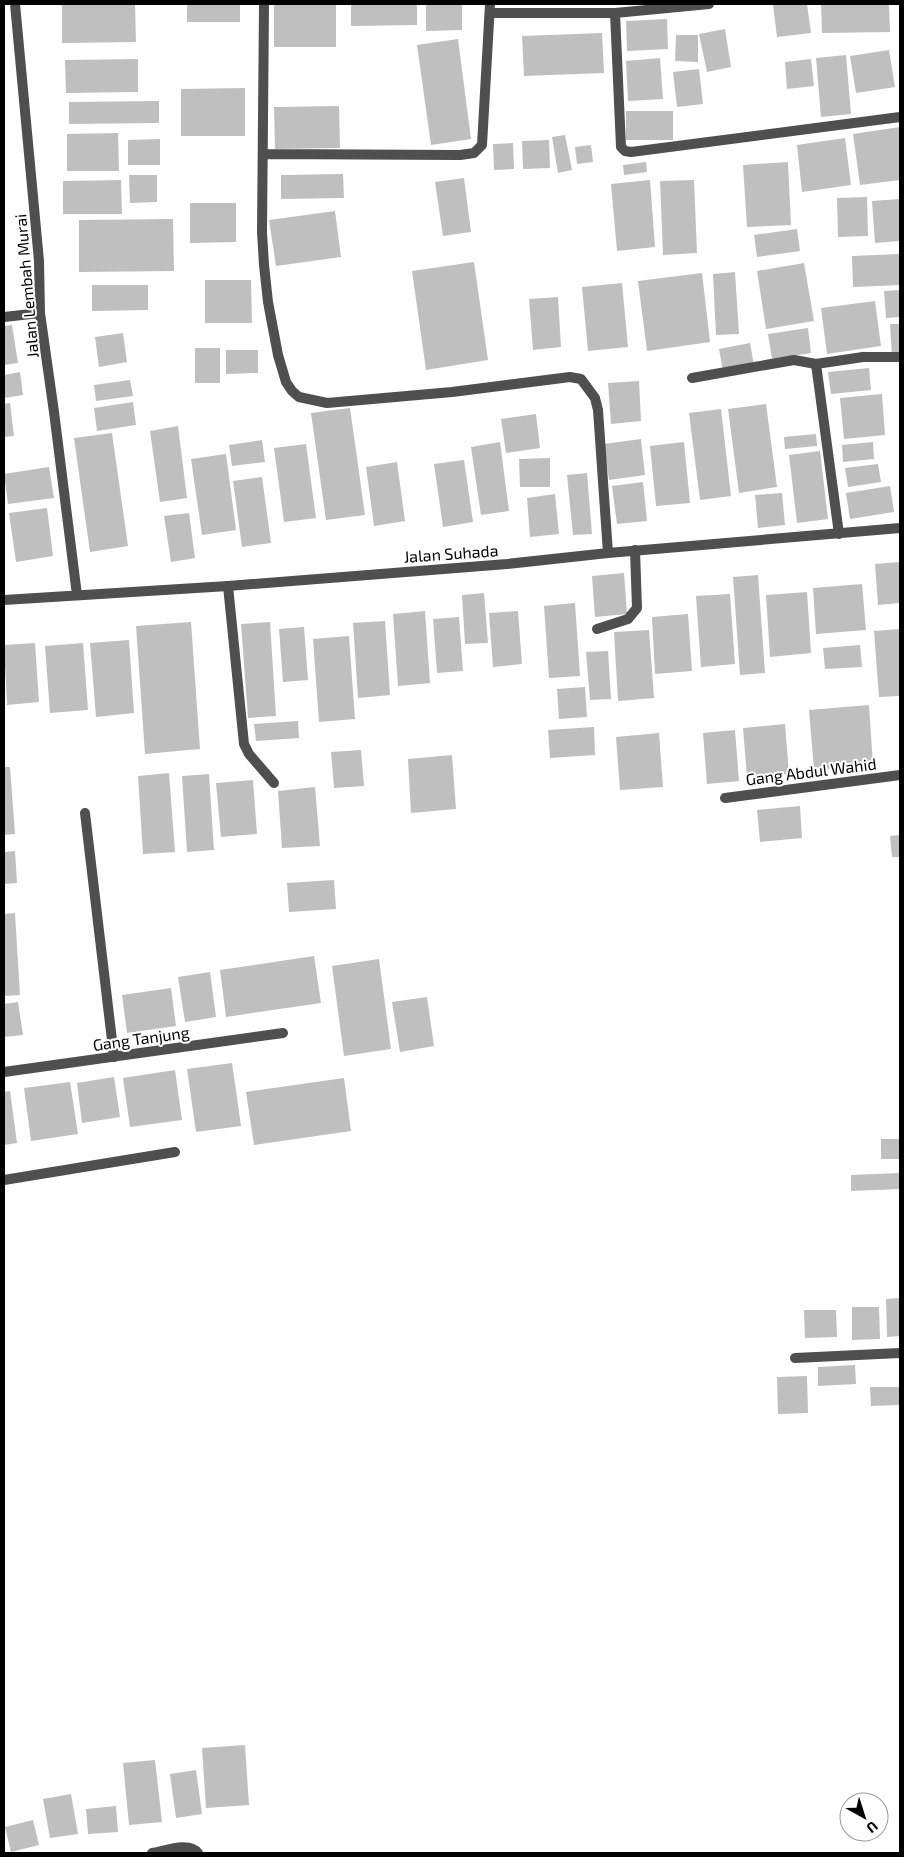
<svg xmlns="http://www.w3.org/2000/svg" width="904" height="1857" font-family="'Exo 2',sans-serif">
  <rect width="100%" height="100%" fill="#fff"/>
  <path fill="#bfbfbf" d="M 62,4 L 135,4 L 136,42 L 62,43 Z
    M 187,4 L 240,4 L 240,22 L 187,22 Z
    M 274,4 L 336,4 L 336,47 L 274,47 Z
    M 351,4 L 417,4 L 417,25 L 351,26 Z
    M 426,4 L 462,4 L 462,30 L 426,31 Z
    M 786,4 L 807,4 L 811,33 L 777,37 L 773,5 Z
    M 821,4 L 889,4 L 890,32 L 822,33 Z
    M 667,19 L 668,49 L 627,51 L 626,21 Z
    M 725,29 L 731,67 L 707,72 L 699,34 Z
    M 602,33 L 604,73 L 524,76 L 522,36 Z
    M 676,35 L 698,35 L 698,62 L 675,61 Z
    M 458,39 L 471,139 L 431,145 L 417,45 Z
    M 889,50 L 895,87 L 856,93 L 850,56 Z
    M 846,55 L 851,114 L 821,117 L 816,58 Z
    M 660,58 L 663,99 L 628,101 L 626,61 Z
    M 138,59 L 138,92 L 66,93 L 65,60 Z
    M 811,59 L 814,86 L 787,89 L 785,62 Z
    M 699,69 L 703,104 L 677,107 L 673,72 Z
    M 245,88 L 245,136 L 181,136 L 181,89 Z
    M 159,101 L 159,123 L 69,124 L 69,102 Z
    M 339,106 L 340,148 L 275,149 L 274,107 Z
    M 626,111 L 673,111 L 673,140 L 626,140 Z
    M 900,127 L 900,180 L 860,185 L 853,134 Z
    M 118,133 L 119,171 L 67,171 L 67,134 Z
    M 565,135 L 572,170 L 558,173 L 552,137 Z
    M 845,138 L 851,185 L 802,192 L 797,145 Z
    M 160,139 L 160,165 L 128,165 L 128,140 Z
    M 549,140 L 550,168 L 523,169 L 522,141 Z
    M 513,143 L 514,169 L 494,170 L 493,144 Z
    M 591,145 L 593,162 L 577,164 L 575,147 Z
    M 646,162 L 647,172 L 624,175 L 623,165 Z
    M 788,162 L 791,225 L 747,227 L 743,165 Z
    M 343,174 L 344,198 L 281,199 L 281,175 Z
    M 129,175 L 157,175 L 157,202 L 130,203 Z
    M 464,178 L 471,232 L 443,236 L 435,182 Z
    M 121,180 L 122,214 L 63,214 L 63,181 Z
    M 650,180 L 655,247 L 617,251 L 611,184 Z
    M 694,180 L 697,253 L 663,255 L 660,181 Z
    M 867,197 L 868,236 L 838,237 L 837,198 Z
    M 900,199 L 900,241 L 875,243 L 872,201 Z
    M 190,203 L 236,203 L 236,242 L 190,243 Z
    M 335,211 L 341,257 L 276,266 L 269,220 Z
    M 173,219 L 174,271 L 79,272 L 79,220 Z
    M 797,229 L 800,251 L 757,257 L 754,235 Z
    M 900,254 L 900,285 L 853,287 L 852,256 Z
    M 474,262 L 488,360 L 426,370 L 412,271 Z
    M 804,263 L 814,321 L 766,329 L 757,271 Z
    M 735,272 L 739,334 L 716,335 L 713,274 Z
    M 702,273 L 710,342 L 647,351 L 638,281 Z
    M 205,280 L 251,280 L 252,323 L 205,323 Z
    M 622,283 L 628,347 L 588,351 L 582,287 Z
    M 92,285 L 148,285 L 148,310 L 92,311 Z
    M 900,290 L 900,317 L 886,318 L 884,291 Z
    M 558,297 L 561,347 L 533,350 L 529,299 Z
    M 875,301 L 881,346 L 827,354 L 821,308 Z
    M 890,324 L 900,324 L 900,356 L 892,356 Z
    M 12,325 L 18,363 L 4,365 L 4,326 Z
    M 808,328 L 811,353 L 772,359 L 768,334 Z
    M 123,333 L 127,362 L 99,367 L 95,337 Z
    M 750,343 L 754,365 L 723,371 L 719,349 Z
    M 195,348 L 220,348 L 220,383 L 195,383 Z
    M 226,350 L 258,350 L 258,373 L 226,374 Z
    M 869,368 L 871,390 L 831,394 L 828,372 Z
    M 20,372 L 23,395 L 4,398 L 4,375 Z
    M 130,380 L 133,396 L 96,401 L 94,385 Z
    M 639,381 L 641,421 L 611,424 L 608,383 Z
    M 882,394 L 885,435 L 844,439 L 840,398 Z
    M 133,402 L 136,425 L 97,431 L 94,408 Z
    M 10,403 L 14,436 L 4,437 L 4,404 Z
    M 766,404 L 777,487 L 739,493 L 728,409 Z
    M 350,408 L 365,515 L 326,520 L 311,413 Z
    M 721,409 L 731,496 L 700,500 L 689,413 Z
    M 536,414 L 540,448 L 506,453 L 501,419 Z
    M 178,426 L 187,498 L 160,502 L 150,431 Z
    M 112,433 L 128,546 L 90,552 L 74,438 Z
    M 816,434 L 817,446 L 785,449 L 784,437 Z
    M 641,439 L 645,475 L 609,480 L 604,444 Z
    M 262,440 L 265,462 L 232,466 L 229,445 Z
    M 500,442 L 509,511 L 481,515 L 471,447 Z
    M 684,442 L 690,503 L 656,506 L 650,446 Z
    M 873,442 L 874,459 L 843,462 L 842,445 Z
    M 306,444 L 316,518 L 284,522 L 274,448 Z
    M 820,451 L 828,519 L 797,523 L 789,455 Z
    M 226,454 L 236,530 L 202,535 L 191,459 Z
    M 550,458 L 550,487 L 520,487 L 519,459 Z
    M 464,460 L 473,522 L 443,527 L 434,464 Z
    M 397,462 L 405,521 L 374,526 L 366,467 Z
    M 878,464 L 881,482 L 848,487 L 845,468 Z
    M 49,467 L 54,498 L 8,504 L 4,474 Z
    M 587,473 L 592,534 L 573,535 L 567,475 Z
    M 262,477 L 271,543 L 242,547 L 233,481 Z
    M 643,482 L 647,521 L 617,524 L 612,486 Z
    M 890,486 L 894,512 L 850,519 L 846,493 Z
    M 782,493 L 785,525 L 758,528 L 755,495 Z
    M 555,494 L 559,534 L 530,537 L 527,498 Z
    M 47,508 L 53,556 L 16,562 L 9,513 Z
    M 189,513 L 195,558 L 171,562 L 164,516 Z
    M 900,562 L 900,603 L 878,605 L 875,564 Z
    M 624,573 L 627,614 L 595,617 L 592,576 Z
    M 758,575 L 765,673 L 740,675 L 733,577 Z
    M 862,584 L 866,630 L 816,634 L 813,588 Z
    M 807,592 L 811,653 L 770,657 L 766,595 Z
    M 484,593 L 488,643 L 465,644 L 462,595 Z
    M 730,594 L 735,664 L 701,667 L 696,596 Z
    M 575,603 L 580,676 L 549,678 L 544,606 Z
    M 425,611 L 430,683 L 398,686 L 393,614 Z
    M 518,611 L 522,664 L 493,667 L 489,613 Z
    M 688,614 L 692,671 L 655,674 L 652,617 Z
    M 459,617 L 463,671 L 437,673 L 433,619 Z
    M 385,621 L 390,695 L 358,698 L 353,623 Z
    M 191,622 L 200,749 L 145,754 L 136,626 Z
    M 270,622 L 276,716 L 248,718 L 241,624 Z
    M 304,627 L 308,680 L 283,682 L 279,629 Z
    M 900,629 L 900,696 L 879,697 L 874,631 Z
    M 649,630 L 654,698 L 618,701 L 614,632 Z
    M 349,636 L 355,719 L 319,722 L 313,639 Z
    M 129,640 L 134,713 L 96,717 L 90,643 Z
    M 35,643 L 39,702 L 7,705 L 4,645 Z
    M 83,643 L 88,710 L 50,713 L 45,646 Z
    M 860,645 L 862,667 L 825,669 L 823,648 Z
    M 608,651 L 611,699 L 590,700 L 586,652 Z
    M 585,687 L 587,717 L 559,719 L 557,689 Z
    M 869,705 L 873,765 L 814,770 L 809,710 Z
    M 298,721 L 299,738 L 256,741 L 254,724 Z
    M 785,724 L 789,774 L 747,777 L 743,728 Z
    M 594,727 L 595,755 L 550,758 L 548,730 Z
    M 735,730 L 739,781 L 707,784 L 703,733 Z
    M 659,733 L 663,787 L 620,790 L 616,737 Z
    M 361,750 L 364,786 L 334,788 L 331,752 Z
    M 452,755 L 456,809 L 411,813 L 408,759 Z
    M 4,767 L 10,767 L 15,834 L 4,835 Z
    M 169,773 L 175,852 L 143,854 L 138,776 Z
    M 209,774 L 214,850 L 187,852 L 182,776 Z
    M 253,780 L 257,834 L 221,837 L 216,783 Z
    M 315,787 L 320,846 L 282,848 L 278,791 Z
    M 800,806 L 802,838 L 760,842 L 757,810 Z
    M 900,835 L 900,857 L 892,857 L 890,836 Z
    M 15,851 L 17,883 L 4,884 L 4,852 Z
    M 334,880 L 336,909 L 289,912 L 287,883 Z
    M 15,913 L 20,995 L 4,996 L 4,914 Z
    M 314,956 L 321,1003 L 226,1017 L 220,970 Z
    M 379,959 L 391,1049 L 344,1056 L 332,966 Z
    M 210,972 L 216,1017 L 185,1022 L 178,977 Z
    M 171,988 L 176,1026 L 127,1033 L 122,995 Z
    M 427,997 L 434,1046 L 400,1052 L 392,1002 Z
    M 18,1002 L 23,1035 L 4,1037 L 4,1004 Z
    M 232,1063 L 241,1126 L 196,1132 L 187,1069 Z
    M 175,1070 L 182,1120 L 130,1127 L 123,1078 Z
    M 114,1077 L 120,1117 L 82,1123 L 77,1083 Z
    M 344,1078 L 351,1131 L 254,1145 L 246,1092 Z
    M 70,1082 L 78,1134 L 31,1141 L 24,1088 Z
    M 10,1091 L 17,1143 L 4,1145 L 4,1092 Z
    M 881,1139 L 900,1139 L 900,1159 L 881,1159 Z
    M 900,1173 L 900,1189 L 851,1191 L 851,1175 Z
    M 900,1298 L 900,1336 L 887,1337 L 886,1299 Z
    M 852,1307 L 879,1307 L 880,1339 L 852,1340 Z
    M 804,1310 L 836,1310 L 837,1337 L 805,1338 Z
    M 855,1365 L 856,1384 L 818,1386 L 818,1367 Z
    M 807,1376 L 808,1413 L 778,1414 L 777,1377 Z
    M 870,1387 L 900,1387 L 900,1405 L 871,1406 Z
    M 245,1745 L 249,1805 L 206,1808 L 202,1748 Z
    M 155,1760 L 162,1822 L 129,1825 L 123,1763 Z
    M 196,1770 L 202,1814 L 176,1818 L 170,1774 Z
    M 71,1794 L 78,1834 L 50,1838 L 43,1799 Z
    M 116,1806 L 118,1832 L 88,1834 L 86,1809 Z
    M 33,1820 L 39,1845 L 11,1852 L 5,1827 Z"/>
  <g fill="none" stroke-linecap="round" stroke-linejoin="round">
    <path stroke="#4f4f4f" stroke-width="10" d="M 692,378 L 794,360 L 816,364
      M 228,586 L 244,744 L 249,754 L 274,783
      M 597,629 L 628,619 L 637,608 L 635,550
      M 85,813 L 114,1057
      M 4,1180 L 175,1152"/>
    <path stroke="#4f4f4f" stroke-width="10" d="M 15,4 L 39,261 L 40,313 L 54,412 L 77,595
      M 264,4 L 262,232 L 264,265 L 268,302 L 278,355 L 286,382 L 292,391 L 299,397 L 327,403 L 452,392 L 570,377 L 581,379 L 595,398 L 598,410 L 608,553
      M 491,13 L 615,13 L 709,4
      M 615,13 L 621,147 L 625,151 L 631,152 L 900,117
      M 263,154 L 460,155 L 474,153 L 482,145 L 490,4
      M 4,317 L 40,313
      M 839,534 L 816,364 L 863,357 L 900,357
      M 4,600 L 228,586 L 507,564 L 608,553 L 900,528
      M 725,798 L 900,775
      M 4,1072 L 283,1033
      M 795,1358 L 900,1353
      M 152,1853 C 165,1851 189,1841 198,1853"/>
  </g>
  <g text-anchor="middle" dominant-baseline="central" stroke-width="4" stroke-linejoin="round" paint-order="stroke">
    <g font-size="16" fill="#000" stroke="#fff">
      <text transform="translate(26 286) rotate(-95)">Jalan Lembah Murai</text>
      <text transform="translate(451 553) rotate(-4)">Jalan Suhada</text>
      <text transform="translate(811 771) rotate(-7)">Gang Abdul Wahid</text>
      <text transform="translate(141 1038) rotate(-8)">Gang Tanjung</text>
    </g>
  </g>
  <rect width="904" height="1857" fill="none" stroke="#000000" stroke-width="10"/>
  <g transform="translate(864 1817) rotate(141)"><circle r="24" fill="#ffffff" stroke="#999999"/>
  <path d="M0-4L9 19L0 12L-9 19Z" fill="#000000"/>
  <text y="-8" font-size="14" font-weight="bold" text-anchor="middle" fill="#000000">U</text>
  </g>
</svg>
